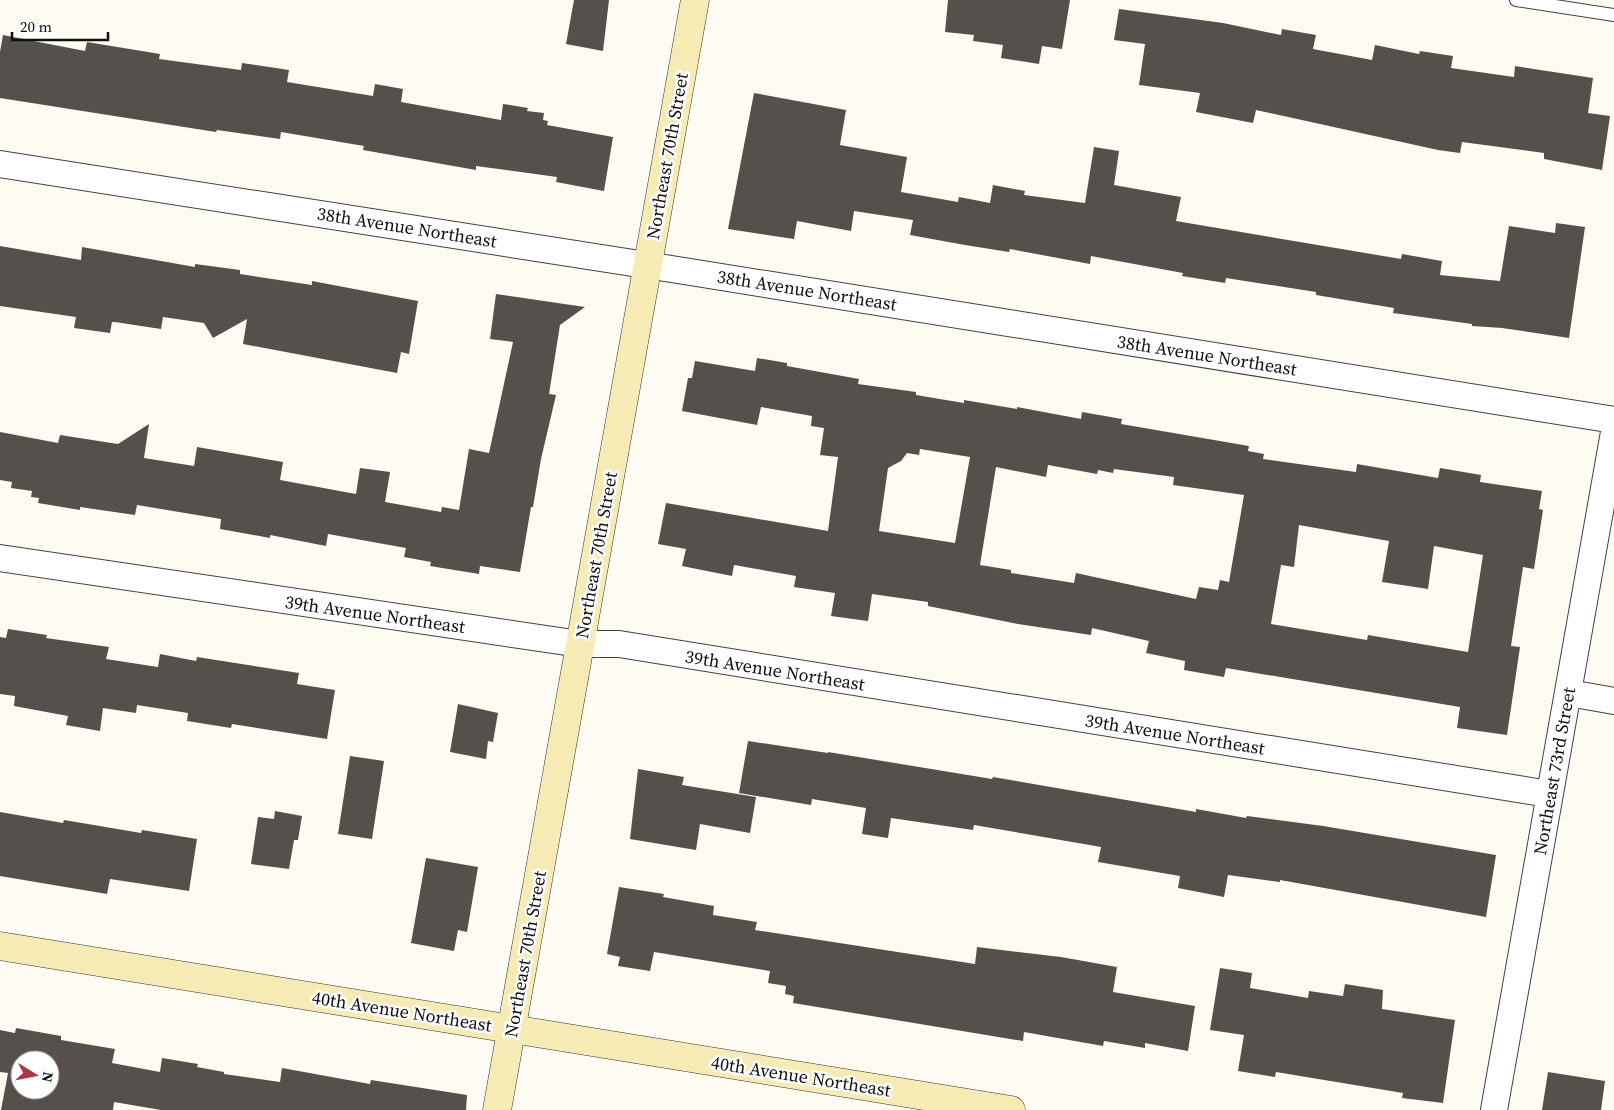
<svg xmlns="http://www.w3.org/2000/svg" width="1614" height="1110" font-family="'Source Serif 4',serif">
  <rect width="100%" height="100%" fill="#fdfbf2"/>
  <path fill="#56504c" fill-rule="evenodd" d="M 574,0 L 609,0 L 603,51 L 566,44 Z
    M 948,0 L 1070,0 L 1062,49 L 1042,46 L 1039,64 L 1001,58 L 1003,45 L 973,41 L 974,35 L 945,32 Z
    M 1119,9 L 1223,23 L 1281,35 L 1282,29 L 1316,35 L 1313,49 L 1372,60 L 1375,45 L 1419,54 L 1420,51 L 1453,56 L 1451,68 L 1514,77 L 1515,66 L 1593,78 L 1588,113 L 1610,116 L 1602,170 L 1544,159 L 1544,153 L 1462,142 L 1460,153 L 1438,150 L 1256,110 L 1253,123 L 1196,112 L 1200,93 L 1139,85 L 1145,44 L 1114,40 Z
    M 3,35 L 85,51 L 87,42 L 160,54 L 159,59 L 241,70 L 242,63 L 289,70 L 287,82 L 373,96 L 375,84 L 403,89 L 401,102 L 501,120 L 503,104 L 528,108 L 527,111 L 544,113 L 543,120 L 548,121 L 547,125 L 613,137 L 604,191 L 556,182 L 557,177 L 476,166 L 476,170 L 363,150 L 364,146 L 281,132 L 280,139 L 217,130 L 216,132 L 0,98 L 0,52 Z
    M 754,93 L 846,110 L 840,145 L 907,157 L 901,192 L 958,202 L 959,197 L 990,203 L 993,185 L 1025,191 L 1024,195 L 1085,203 L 1094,147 L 1119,151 L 1114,185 L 1181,197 L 1176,221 L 1401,259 L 1402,254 L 1442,261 L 1440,275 L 1500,281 L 1509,226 L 1555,233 L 1556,223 L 1585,227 L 1569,338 L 1502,328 L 1472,326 L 1472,324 L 1393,313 L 1394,308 L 1316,295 L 1316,292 L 1226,278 L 1225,283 L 1182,276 L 1183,273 L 1091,256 L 1090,264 L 1010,249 L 1009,252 L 965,245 L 910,235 L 913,220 L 854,211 L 851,231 L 797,221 L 794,239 L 728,229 Z
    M 0,246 L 81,260 L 82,247 L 195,267 L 195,264 L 240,270 L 240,274 L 312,285 L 312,281 L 418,301 L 409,354 L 401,352 L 397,373 L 243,344 L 247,319 L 213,338 L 204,323 L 163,317 L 161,329 L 115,322 L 112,322 L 110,333 L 74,328 L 76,317 L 0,306 Z
    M 496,294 L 585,307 L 560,325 L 549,394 L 556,395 L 541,459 L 533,507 L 531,507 L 520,572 L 480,566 L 479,574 L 430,566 L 431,562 L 404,557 L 406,548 L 328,534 L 326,546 L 270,535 L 270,538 L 220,529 L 221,519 L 137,505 L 135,515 L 80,507 L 80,510 L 38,503 L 39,498 L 31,497 L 32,491 L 11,488 L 12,482 L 0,480 L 0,432 L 58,443 L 60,435 L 118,444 L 149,424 L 144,458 L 194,466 L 197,447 L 283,462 L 280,480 L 356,494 L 360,468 L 390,472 L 385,502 L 441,512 L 442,507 L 459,510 L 469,449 L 489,453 L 513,342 L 490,339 Z
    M 757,358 L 787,363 L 787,366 L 859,379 L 858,384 L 916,392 L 916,395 L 964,403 L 964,400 L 1017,409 L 1017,407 L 1081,419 L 1082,412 L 1122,419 L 1121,424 L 1249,446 L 1248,451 L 1264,454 L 1263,459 L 1356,472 L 1357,464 L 1438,478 L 1440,468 L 1481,475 L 1480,482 L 1542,491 L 1539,509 L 1543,510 L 1534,569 L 1523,567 L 1511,646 L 1520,647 L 1507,735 L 1457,728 L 1460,707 L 1226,668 L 1224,677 L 1184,670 L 1185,661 L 1146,653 L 1149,641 L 1092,628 L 1091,635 L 1018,624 L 928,606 L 928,602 L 872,594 L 868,621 L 831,616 L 835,593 L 794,587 L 796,576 L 734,565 L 732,576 L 682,566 L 686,549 L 658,544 L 666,503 L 828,531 L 838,457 L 820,455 L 824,428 L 811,426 L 812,416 L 761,407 L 757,425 L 682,411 L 688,378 L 692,378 L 695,361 L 755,371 ZM 920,449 L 970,457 L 955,543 L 879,531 L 888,468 L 901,461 L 907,453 L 919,455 ZM 1048,465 L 1097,474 L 1098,470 L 1113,473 L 1114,469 L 1174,477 L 1173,485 L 1244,495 L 1229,582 L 1220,580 L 1218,590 L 1199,587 L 1196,599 L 1076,573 L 1074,583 L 1011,573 L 1011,570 L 980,565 L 996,467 L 1046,477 ZM 1299,525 L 1389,541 L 1382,582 L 1428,589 L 1434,546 L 1483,555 L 1468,652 L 1368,635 L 1367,640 L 1271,624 L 1281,565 L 1294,567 Z
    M 8,629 L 47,635 L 46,638 L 109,647 L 106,659 L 158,667 L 160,654 L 196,661 L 197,657 L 299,673 L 297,684 L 335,690 L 327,739 L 232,724 L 231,728 L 187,721 L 188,713 L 137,705 L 136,713 L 103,708 L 100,731 L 66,725 L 68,716 L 14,706 L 15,696 L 0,694 L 0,637 L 6,638 Z
    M 458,704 L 498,713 L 493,742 L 488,741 L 486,759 L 450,752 Z
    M 748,741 L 828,753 L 828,752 L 992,779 L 993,777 L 1196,812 L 1196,809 L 1246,818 L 1247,816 L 1323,826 L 1496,855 L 1486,917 L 1280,880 L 1280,882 L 1228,875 L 1224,897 L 1178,888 L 1180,876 L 1098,862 L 1101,847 L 974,825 L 973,830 L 891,818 L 888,838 L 862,834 L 866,808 L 812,799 L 811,805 L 739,793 Z
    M 350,756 L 384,761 L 372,839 L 338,834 Z
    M 638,769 L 684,777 L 682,785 L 756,797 L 750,833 L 700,824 L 696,850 L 630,839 Z
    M 275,811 L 302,816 L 298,840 L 294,840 L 289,869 L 251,864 L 258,817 L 274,819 Z
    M 0,812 L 63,823 L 64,820 L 141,833 L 142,830 L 197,839 L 189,891 L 110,879 L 107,894 L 0,876 Z
    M 426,858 L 478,867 L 467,932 L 458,930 L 454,951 L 411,943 Z
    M 619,887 L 664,894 L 663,897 L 714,906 L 713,915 L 757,922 L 755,930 L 975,964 L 977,947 L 1061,957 L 1117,967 L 1113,992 L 1195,1006 L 1188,1051 L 1145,1043 L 1145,1048 L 1104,1041 L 1103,1046 L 1024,1032 L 1023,1041 L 793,1003 L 794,996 L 785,994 L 786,986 L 768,983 L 770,971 L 654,952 L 650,971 L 618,966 L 620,957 L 607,954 Z
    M 1220,968 L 1252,973 L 1250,988 L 1308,998 L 1309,991 L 1343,996 L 1345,984 L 1383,990 L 1382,1009 L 1455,1020 L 1443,1103 L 1402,1098 L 1403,1093 L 1276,1072 L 1275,1077 L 1238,1071 L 1244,1035 L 1210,1030 Z
    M 16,1028 L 61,1036 L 61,1040 L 115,1049 L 112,1063 L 160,1072 L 162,1058 L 198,1064 L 197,1067 L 224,1072 L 224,1074 L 280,1082 L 282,1068 L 370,1084 L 371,1080 L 467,1095 L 466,1110 L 161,1110 L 114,1102 L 113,1110 L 1,1110 L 8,1073 L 0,1072 L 0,1030 L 15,1033 ZM 20,1060 L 50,1060 L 50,1090 L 20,1090 Z
    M 1548,1072 L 1605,1081 L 1601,1110 L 1542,1110 Z"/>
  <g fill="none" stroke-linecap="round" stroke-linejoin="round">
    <g stroke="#424242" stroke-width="14">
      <path id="lane" d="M 1516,0 L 1614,15"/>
    </g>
    <g stroke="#424242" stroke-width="28">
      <path id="street" d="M 0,164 L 684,271 L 1614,420
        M 0,558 L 580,644 L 619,644 L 1549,794
        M 1569,693 L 1614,701
        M 1494,1110 L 1614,432"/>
    </g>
    <g stroke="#313131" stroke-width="29">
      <path id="secondary" d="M 0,946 L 1011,1110
        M 497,1110 L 695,0"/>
    </g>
    <use href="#lane" stroke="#fff" stroke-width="12"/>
    <use href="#street" stroke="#fff" stroke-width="26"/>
    <use href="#secondary" stroke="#f6ebb5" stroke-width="28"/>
  </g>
  <g text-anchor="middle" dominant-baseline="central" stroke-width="5" stroke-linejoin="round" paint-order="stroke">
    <g font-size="18" fill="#0f0f0f" stroke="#fff">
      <text transform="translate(667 156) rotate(-80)">Northeast 70th Street</text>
      <text transform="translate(407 227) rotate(9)">38th Avenue Northeast</text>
      <text transform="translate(807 290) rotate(9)">38th Avenue Northeast</text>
      <text transform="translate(1207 355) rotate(9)">38th Avenue Northeast</text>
      <text transform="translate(596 555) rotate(-80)">Northeast 70th Street</text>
      <text transform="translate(375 614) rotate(8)">39th Avenue Northeast</text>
      <text transform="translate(775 670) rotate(9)">39th Avenue Northeast</text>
      <text transform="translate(1175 734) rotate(9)">39th Avenue Northeast</text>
      <text transform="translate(1554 771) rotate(-80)">Northeast 73rd Street</text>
      <text transform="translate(525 954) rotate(-80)">Northeast 70th Street</text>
      <text transform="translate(402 1011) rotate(9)">40th Avenue Northeast</text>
      <text transform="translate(801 1076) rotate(9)">40th Avenue Northeast</text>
    </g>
  </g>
  <g transform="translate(35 1075) rotate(100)"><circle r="24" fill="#ffffff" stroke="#9f9f9f"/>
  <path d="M0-4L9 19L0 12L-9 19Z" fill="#ae3742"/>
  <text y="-8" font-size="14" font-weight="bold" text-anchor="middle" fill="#0f0f0f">N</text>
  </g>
  <path d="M12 32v8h96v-8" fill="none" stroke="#0f0f0f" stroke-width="2.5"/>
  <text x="20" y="32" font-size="15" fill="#0f0f0f" stroke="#ffffff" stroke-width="4" paint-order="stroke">20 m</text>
</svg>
